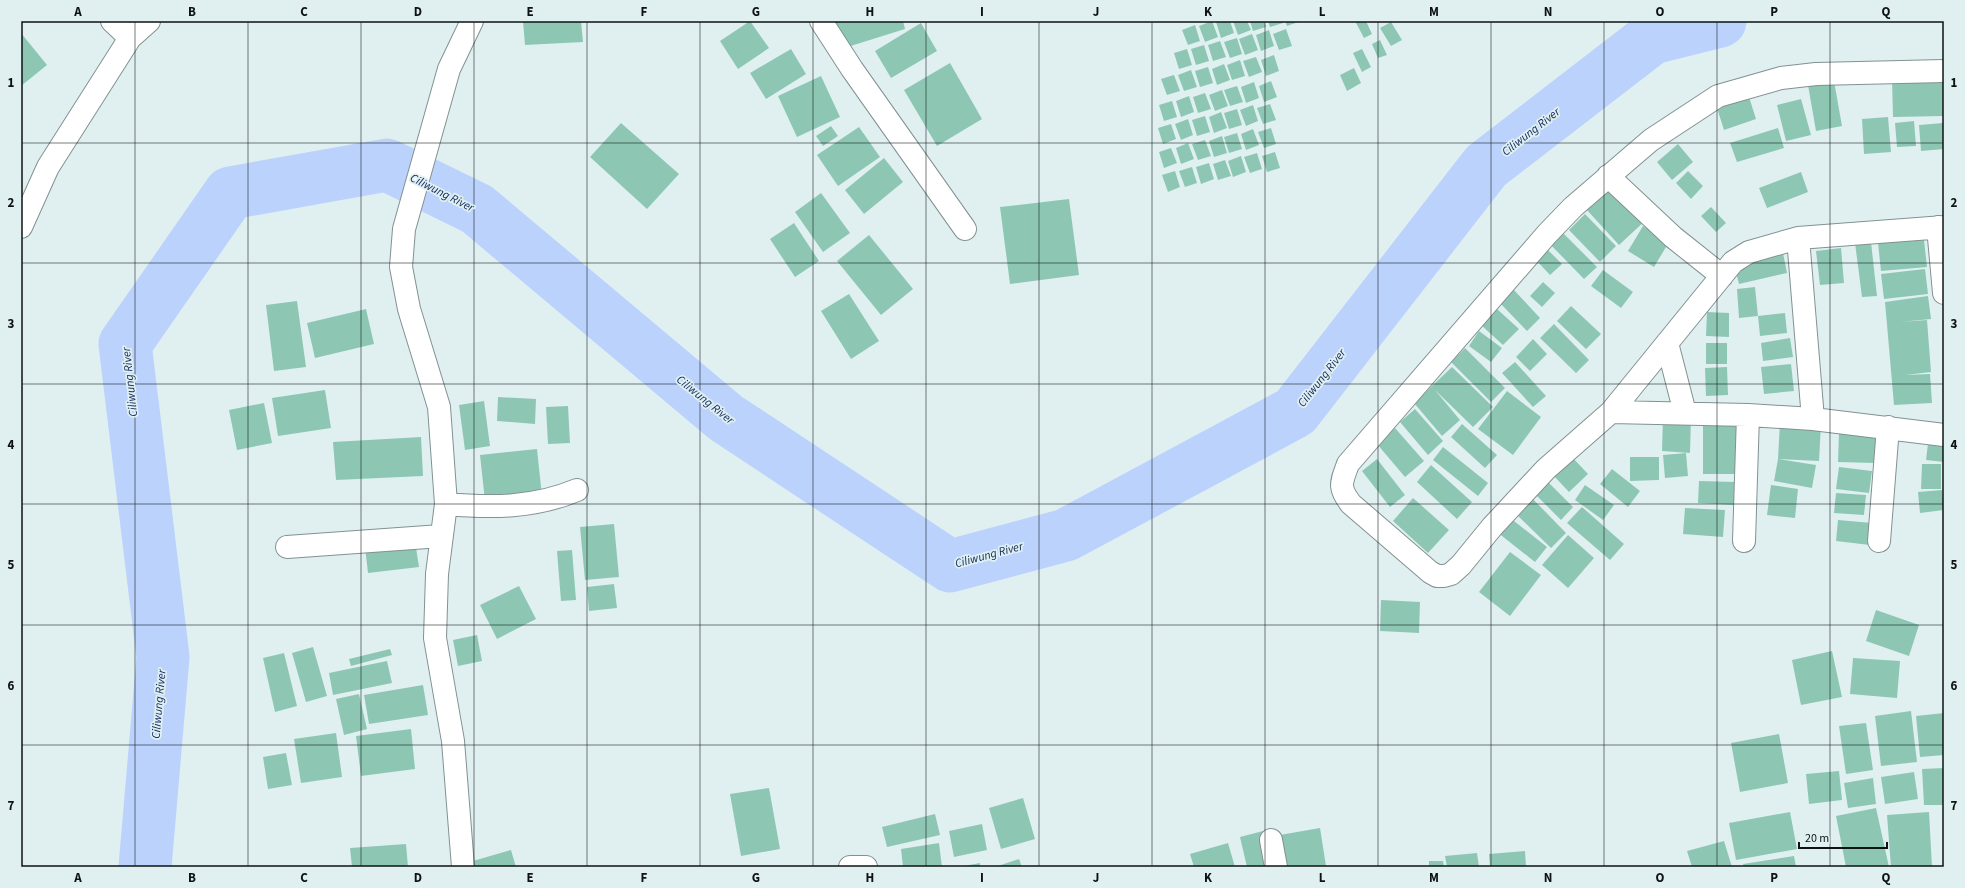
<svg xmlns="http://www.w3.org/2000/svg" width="1965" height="888" font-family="'Source Sans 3',sans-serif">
  <rect width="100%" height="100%" fill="#e0f0f1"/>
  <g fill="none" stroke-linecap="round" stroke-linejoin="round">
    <path stroke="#bbd2fd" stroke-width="53" d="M 145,867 L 163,657 L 125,344 L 230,193 L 387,165 L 477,209 L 726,418 L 950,566 L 1066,535 L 1295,412 L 1486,166 L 1652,38 L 1720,21"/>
  </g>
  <path fill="#8dc7b4" d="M 523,21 L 581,21 L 583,42 L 525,45 Z
    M 750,21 L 769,48 L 738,69 L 720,41 Z
    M 832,21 L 903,21 L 905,29 L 841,49 Z
    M 1212,21 L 1218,37 L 1205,42 L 1199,26 Z
    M 1218,21 L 1230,21 L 1234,33 L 1221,38 L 1216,22 Z
    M 1233,21 L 1247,21 L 1251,30 L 1238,35 Z
    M 1250,21 L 1264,21 L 1266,27 L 1253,31 Z
    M 1268,21 L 1282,21 L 1283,23 L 1270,27 Z
    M 1285,21 L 1301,21 L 1287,26 Z
    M 1355,21 L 1366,21 L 1372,34 L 1364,38 Z
    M 1391,22 L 1402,40 L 1391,46 L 1380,28 Z
    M 921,23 L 937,51 L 891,78 L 875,51 Z
    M 1195,25 L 1200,41 L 1188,45 L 1182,30 Z
    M 1286,29 L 1292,46 L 1279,50 L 1273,34 Z
    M 1269,30 L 1274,46 L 1261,51 L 1256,35 Z
    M 21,33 L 47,65 L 21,86 Z
    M 1252,34 L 1258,50 L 1245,55 L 1239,39 Z
    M 1237,38 L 1242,54 L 1230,58 L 1224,42 Z
    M 1380,40 L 1387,55 L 1378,58 L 1372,44 Z
    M 1220,41 L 1226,57 L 1213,61 L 1208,45 Z
    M 1204,45 L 1209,61 L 1196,65 L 1191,49 Z
    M 791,49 L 806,74 L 766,99 L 750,73 Z
    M 1187,49 L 1192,65 L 1179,69 L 1174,53 Z
    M 1362,49 L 1371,67 L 1362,72 L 1353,53 Z
    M 1274,55 L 1279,71 L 1266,76 L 1261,60 Z
    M 1256,57 L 1262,72 L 1249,77 L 1243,61 Z
    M 1240,60 L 1245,76 L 1232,80 L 1227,65 Z
    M 950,63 L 982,119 L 937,146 L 904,90 Z
    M 1224,64 L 1230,80 L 1217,85 L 1212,69 Z
    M 1208,67 L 1213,83 L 1200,87 L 1195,71 Z
    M 1354,68 L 1361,83 L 1347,91 L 1340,75 Z
    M 1191,70 L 1197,87 L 1184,91 L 1178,75 Z
    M 1174,75 L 1180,91 L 1167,95 L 1161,79 Z
    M 821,76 L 840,117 L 797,137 L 778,96 Z
    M 1943,78 L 1944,116 L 1893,117 L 1892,79 Z
    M 1271,81 L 1277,97 L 1264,102 L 1259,86 Z
    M 1834,81 L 1842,126 L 1816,131 L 1808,85 Z
    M 1254,82 L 1259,98 L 1246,103 L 1241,87 Z
    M 1237,86 L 1243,102 L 1230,106 L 1224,90 Z
    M 1222,90 L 1228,106 L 1215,111 L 1209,95 Z
    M 1205,93 L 1211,109 L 1198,113 L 1193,97 Z
    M 1189,96 L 1194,112 L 1181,117 L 1176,101 Z
    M 1749,97 L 1756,119 L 1724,130 L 1717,108 Z
    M 1801,99 L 1811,135 L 1786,141 L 1777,105 Z
    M 1172,101 L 1177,117 L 1164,121 L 1159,105 Z
    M 1270,104 L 1276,120 L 1263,124 L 1257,108 Z
    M 1253,105 L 1258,121 L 1246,126 L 1240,110 Z
    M 1237,109 L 1242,125 L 1229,129 L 1224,113 Z
    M 1221,112 L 1227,128 L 1214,133 L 1209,117 Z
    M 1205,116 L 1210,132 L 1197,136 L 1192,120 Z
    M 1888,117 L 1891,152 L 1864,154 L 1862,119 Z
    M 1188,119 L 1193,135 L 1181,140 L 1175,124 Z
    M 1914,121 L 1916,146 L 1897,147 L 1895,123 Z
    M 621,123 L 679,174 L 647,209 L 590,157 Z
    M 1943,123 L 1944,149 L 1921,151 L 1919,125 Z
    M 1171,124 L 1176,139 L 1163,144 L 1158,128 Z
    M 831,126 L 838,136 L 823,146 L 816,136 Z
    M 859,127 L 880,157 L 838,186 L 817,155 Z
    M 1271,128 L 1276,144 L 1264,148 L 1258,132 Z
    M 1778,128 L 1784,148 L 1737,162 L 1730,143 Z
    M 1253,129 L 1259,145 L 1246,150 L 1241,134 Z
    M 1237,133 L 1242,149 L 1229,153 L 1224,137 Z
    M 1222,136 L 1227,153 L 1214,157 L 1209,141 Z
    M 1205,140 L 1211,156 L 1198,160 L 1192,144 Z
    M 1188,143 L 1194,159 L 1181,164 L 1176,148 Z
    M 1678,144 L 1693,162 L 1672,180 L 1657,162 Z
    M 1171,148 L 1177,163 L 1164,168 L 1159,152 Z
    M 1275,152 L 1280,168 L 1267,172 L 1262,156 Z
    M 1257,153 L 1262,169 L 1250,173 L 1244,157 Z
    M 1241,156 L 1246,172 L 1233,177 L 1228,161 Z
    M 884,158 L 903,182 L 864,214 L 845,190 Z
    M 1225,160 L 1231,176 L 1218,180 L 1213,164 Z
    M 1209,163 L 1214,179 L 1201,184 L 1196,167 Z
    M 1192,167 L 1197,183 L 1185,187 L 1179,171 Z
    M 1175,171 L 1180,187 L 1168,192 L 1162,175 Z
    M 1688,171 L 1703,186 L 1691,199 L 1676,183 Z
    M 1801,172 L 1808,192 L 1767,208 L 1759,188 Z
    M 1613,184 L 1646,220 L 1619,245 L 1586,209 Z
    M 821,193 L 850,233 L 823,252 L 795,212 Z
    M 1069,199 L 1079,275 L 1010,284 L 1000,207 Z
    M 1711,207 L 1726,223 L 1716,232 L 1701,216 Z
    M 1585,214 L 1616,246 L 1600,262 L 1569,230 Z
    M 794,223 L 819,261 L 795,277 L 770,239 Z
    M 1643,226 L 1669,242 L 1654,267 L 1628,251 Z
    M 1558,228 L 1597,267 L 1584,279 L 1546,240 Z
    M 1870,233 L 1877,296 L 1862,297 L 1854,235 Z
    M 869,235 L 913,289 L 881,315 L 837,261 Z
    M 1924,240 L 1927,267 L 1881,271 L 1878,243 Z
    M 1841,248 L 1844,283 L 1820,285 L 1816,251 Z
    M 1547,249 L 1562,264 L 1550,275 L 1536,260 Z
    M 1783,253 L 1787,273 L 1739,284 L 1734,264 Z
    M 1925,269 L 1928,294 L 1884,299 L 1881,274 Z
    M 1603,270 L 1633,292 L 1621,308 L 1591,286 Z
    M 1543,282 L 1555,293 L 1542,307 L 1530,296 Z
    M 1755,287 L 1758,316 L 1739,318 L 1737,289 Z
    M 1514,290 L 1540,318 L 1527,331 L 1500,303 Z
    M 849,294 L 879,341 L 851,359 L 821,311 Z
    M 1928,296 L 1931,319 L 1900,322 L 1927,320 L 1931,372 L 1905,375 L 1930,374 L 1932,403 L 1894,405 L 1885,302 Z
    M 297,301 L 306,367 L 274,371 L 266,305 Z
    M 1571,306 L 1601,334 L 1586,349 L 1557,321 Z
    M 366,309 L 374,344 L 315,358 L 307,323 Z
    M 1497,309 L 1519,329 L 1503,345 L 1481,325 Z
    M 1707,312 L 1729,313 L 1729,337 L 1706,336 Z
    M 1785,313 L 1787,333 L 1760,336 L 1758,316 Z
    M 1554,324 L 1589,360 L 1576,373 L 1540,338 Z
    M 1479,331 L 1502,348 L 1491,362 L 1469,346 Z
    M 1790,338 L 1793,357 L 1763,361 L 1761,343 Z
    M 1533,339 L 1547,354 L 1530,371 L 1516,357 Z
    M 1706,343 L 1727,343 L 1727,364 L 1706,364 Z
    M 1465,348 L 1505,388 L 1491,402 L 1451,362 Z
    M 1515,362 L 1546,396 L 1533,407 L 1502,373 Z
    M 1791,364 L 1794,391 L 1764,394 L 1761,367 Z
    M 1452,367 L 1493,407 L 1473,427 L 1435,390 L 1460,420 L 1442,436 L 1414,403 Z
    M 1727,367 L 1728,395 L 1706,396 L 1705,368 Z
    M 325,390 L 331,428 L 278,436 L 272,398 Z
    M 1507,391 L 1541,417 L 1513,455 L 1478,429 Z
    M 498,397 L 536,399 L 535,424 L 497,421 Z
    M 484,401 L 490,446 L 465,450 L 459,405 Z
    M 264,403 L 272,443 L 237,450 L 229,410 Z
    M 568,406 L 570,443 L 548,444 L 546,407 Z
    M 1415,409 L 1443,441 L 1428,455 L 1400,422 Z
    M 1663,416 L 1691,417 L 1690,453 L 1662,451 Z
    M 1780,422 L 1821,424 L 1819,461 L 1778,459 Z
    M 1462,424 L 1497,455 L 1485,468 L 1451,437 Z
    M 1703,426 L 1738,426 L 1738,474 L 1703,474 Z
    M 1395,428 L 1424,461 L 1405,477 L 1377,444 Z
    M 1839,432 L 1876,433 L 1875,463 L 1838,462 Z
    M 1929,435 L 1944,437 L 1944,462 L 1926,460 Z
    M 421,437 L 423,476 L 336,480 L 333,442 Z
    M 1443,447 L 1488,483 L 1478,496 L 1433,460 Z
    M 537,449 L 542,496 L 485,501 L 480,455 Z
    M 1686,453 L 1688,476 L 1665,478 L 1663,455 Z
    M 1571,456 L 1588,474 L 1569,492 L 1552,474 Z
    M 1630,457 L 1659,457 L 1659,480 L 1630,481 Z
    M 1377,459 L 1405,495 L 1390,507 L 1362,471 Z
    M 1778,459 L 1816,465 L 1812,488 L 1774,481 Z
    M 1922,464 L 1941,464 L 1941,489 L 1921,489 Z
    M 1431,465 L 1472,502 L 1457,519 L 1417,482 Z
    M 1839,467 L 1872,471 L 1869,493 L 1836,489 Z
    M 1612,469 L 1640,491 L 1628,507 L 1600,484 Z
    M 1546,480 L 1573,507 L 1561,520 L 1533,492 Z
    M 1699,481 L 1736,482 L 1735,505 L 1698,503 Z
    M 1585,485 L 1614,505 L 1603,520 L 1575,500 Z
    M 1771,485 L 1798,489 L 1795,518 L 1767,515 Z
    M 1942,490 L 1944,510 L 1920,513 L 1918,492 Z
    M 1836,493 L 1866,495 L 1864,515 L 1834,513 Z
    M 1530,496 L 1566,533 L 1551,548 L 1514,512 Z
    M 1413,498 L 1449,530 L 1428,553 L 1393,521 Z
    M 1582,507 L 1624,544 L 1610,560 L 1567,523 Z
    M 1685,508 L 1725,510 L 1723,537 L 1683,534 Z
    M 1509,517 L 1547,547 L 1535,562 L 1497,532 Z
    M 1838,520 L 1872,523 L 1870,545 L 1836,541 Z
    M 614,524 L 619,577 L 585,580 L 580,527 Z
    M 1568,535 L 1594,558 L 1568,588 L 1542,565 Z
    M 415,541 L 419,567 L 368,573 L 365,547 Z
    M 572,550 L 576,600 L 561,601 L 557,551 Z
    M 1510,552 L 1541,575 L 1510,616 L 1479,592 Z
    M 614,584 L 617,608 L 589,611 L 587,587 Z
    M 519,586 L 536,619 L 497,639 L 480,605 Z
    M 1381,600 L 1420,602 L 1419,633 L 1380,631 Z
    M 1876,610 L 1919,625 L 1909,656 L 1866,641 Z
    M 477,635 L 482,661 L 458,666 L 453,640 Z
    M 313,647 L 327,696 L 306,702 L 292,653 Z
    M 390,649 L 392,655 L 351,666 L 349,659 Z
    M 1832,651 L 1842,697 L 1801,705 L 1792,660 Z
    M 284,653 L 297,706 L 275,712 L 263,658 Z
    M 1853,658 L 1900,661 L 1897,698 L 1850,694 Z
    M 387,661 L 392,683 L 333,695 L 329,673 Z
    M 423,685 L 428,715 L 369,724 L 364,695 Z
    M 359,694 L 367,729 L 344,735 L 336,699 Z
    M 1911,711 L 1917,762 L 1881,766 L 1875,716 Z
    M 1944,713 L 1944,755 L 1920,757 L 1916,716 Z
    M 1866,723 L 1873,770 L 1846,774 L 1839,726 Z
    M 411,729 L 415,769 L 361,776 L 356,736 Z
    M 336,733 L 342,777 L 301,783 L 294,739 Z
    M 1779,734 L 1788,783 L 1740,792 L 1731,743 Z
    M 286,753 L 292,785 L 268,789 L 263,757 Z
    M 1944,768 L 1944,805 L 1924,805 L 1922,769 Z
    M 1839,771 L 1842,800 L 1809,804 L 1806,774 Z
    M 1914,772 L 1918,799 L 1885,804 L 1881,777 Z
    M 1873,778 L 1876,804 L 1848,808 L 1844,783 Z
    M 769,788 L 780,849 L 741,856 L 730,794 Z
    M 1023,798 L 1035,839 L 1001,849 L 989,808 Z
    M 1876,808 L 1889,867 L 1846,867 L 1836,816 Z
    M 1790,812 L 1797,849 L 1736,860 L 1729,823 Z
    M 1929,812 L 1932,867 L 1891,867 L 1887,815 Z
    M 935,814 L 940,835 L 887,847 L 882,827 Z
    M 982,824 L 987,850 L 954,857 L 949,831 Z
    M 1320,828 L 1326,866 L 1279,867 L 1274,836 Z
    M 1263,831 L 1272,867 L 1247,867 L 1240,837 Z
    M 1724,841 L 1732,867 L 1692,867 L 1687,851 Z
    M 939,843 L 942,867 L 903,867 L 901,849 Z
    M 1228,843 L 1235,867 L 1194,867 L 1190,854 Z
    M 406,844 L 408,867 L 352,867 L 350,848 Z
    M 511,850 L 516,867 L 467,867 L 466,863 Z
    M 1525,851 L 1526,867 L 1490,867 L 1489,854 Z
    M 1477,853 L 1479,867 L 1447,867 L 1445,856 Z
    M 1794,856 L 1796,867 L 1744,867 L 1743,864 Z
    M 1019,859 L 1022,867 L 995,867 Z
    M 1429,861 L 1443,861 L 1444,867 L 1429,867 Z
    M 980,863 L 980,867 L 964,867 L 964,866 Z"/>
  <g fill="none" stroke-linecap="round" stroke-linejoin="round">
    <g stroke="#829192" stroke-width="24">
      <path id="minor" d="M 112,21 L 130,38
        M 821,21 L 852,69 L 965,229
        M 1944,71 L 1816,74 L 1781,78 L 1718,96 L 1651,140 L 1573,207 L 1547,234 L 1348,464 C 1341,483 1338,487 1351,504 L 1430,572 L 1437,576 L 1444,576 L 1451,574 L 1461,565 L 1492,527 L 1546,469 L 1611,412 L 1733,262 L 1749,252 L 1798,238 L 1944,227
        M 1608,176 L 1673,237 L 1722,276
        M 21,227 L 48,167 L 130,38 L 149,21
        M 1938,227 L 1944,293
        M 1798,238 L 1813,419
        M 1667,343 L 1685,413
        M 1611,412 L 1748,415 L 1813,419 L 1944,435
        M 446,504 C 492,508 534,508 577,490
        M 1744,541 L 1748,415
        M 1879,541 L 1888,427
        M 287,547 L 441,536
        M 1271,840 L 1276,867
        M 463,867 L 453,741 L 435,638 L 437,574 L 446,504 L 439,407 L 409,309 L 401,267 L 404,229 L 449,69 L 472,21
        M 850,867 L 866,867"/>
    </g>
    <use href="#minor" stroke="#fff" stroke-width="22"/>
  </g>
  <path fill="none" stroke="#0d1213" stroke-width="1" stroke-opacity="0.55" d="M 135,21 L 135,867M 248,21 L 248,867M 361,21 L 361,867M 474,21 L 474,867M 587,21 L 587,867M 700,21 L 700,867M 813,21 L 813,867M 926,21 L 926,867M 1039,21 L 1039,867M 1152,21 L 1152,867M 1265,21 L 1265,867M 1378,21 L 1378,867M 1491,21 L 1491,867M 1604,21 L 1604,867M 1717,21 L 1717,867M 1830,21 L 1830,867M 21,143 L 1944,143M 21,263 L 1944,263M 21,384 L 1944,384M 21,504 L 1944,504M 21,625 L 1944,625M 21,745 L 1944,745"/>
  <g text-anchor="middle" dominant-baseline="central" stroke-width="3.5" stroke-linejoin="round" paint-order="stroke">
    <g font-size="12" font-style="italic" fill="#162d60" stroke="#e0f0f1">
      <text transform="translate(1531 132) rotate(-38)">Ciliwung River</text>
      <text transform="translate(442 193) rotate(27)">Ciliwung River</text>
      <text transform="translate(1322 378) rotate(-52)">Ciliwung River</text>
      <text transform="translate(130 382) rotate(-96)">Ciliwung River</text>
      <text transform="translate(705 400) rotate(39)">Ciliwung River</text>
      <text transform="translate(989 555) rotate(-15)">Ciliwung River</text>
      <text transform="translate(159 704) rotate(-85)">Ciliwung River</text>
    </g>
  </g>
  <rect width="1965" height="888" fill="none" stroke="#e0f0f1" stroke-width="44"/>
  <path d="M1799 842v6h88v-6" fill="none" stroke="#0d1213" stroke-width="2"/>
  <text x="1805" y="842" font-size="12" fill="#0d1213" stroke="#e0f0f1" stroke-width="3" paint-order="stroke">20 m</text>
  <rect x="22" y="22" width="1921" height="844" fill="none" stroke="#0d1213" stroke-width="1.5"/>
  <g font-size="13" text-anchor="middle" font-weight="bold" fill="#0d1213">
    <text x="78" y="16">A</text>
    <text x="192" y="16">B</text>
    <text x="304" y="16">C</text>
    <text x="418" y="16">D</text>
    <text x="530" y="16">E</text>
    <text x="644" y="16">F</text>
    <text x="756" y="16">G</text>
    <text x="870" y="16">H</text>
    <text x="982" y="16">I</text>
    <text x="1096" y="16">J</text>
    <text x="1208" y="16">K</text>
    <text x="1322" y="16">L</text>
    <text x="1434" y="16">M</text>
    <text x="1548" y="16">N</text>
    <text x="1660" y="16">O</text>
    <text x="1774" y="16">P</text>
    <text x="1886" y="16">Q</text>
    <text x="11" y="87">1</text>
    <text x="1954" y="87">1</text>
    <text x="11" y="207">2</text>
    <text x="1954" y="207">2</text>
    <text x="11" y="328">3</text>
    <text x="1954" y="328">3</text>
    <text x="11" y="449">4</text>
    <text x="1954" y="449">4</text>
    <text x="11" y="569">5</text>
    <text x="1954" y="569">5</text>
    <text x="11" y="690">6</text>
    <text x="1954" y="690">6</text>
    <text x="11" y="810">7</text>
    <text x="1954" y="810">7</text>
    <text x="78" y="882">A</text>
    <text x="192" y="882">B</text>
    <text x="304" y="882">C</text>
    <text x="418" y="882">D</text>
    <text x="530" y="882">E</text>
    <text x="644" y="882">F</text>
    <text x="756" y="882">G</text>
    <text x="870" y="882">H</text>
    <text x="982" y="882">I</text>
    <text x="1096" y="882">J</text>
    <text x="1208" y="882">K</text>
    <text x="1322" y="882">L</text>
    <text x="1434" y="882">M</text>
    <text x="1548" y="882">N</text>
    <text x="1660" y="882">O</text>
    <text x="1774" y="882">P</text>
    <text x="1886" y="882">Q</text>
  </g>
</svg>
